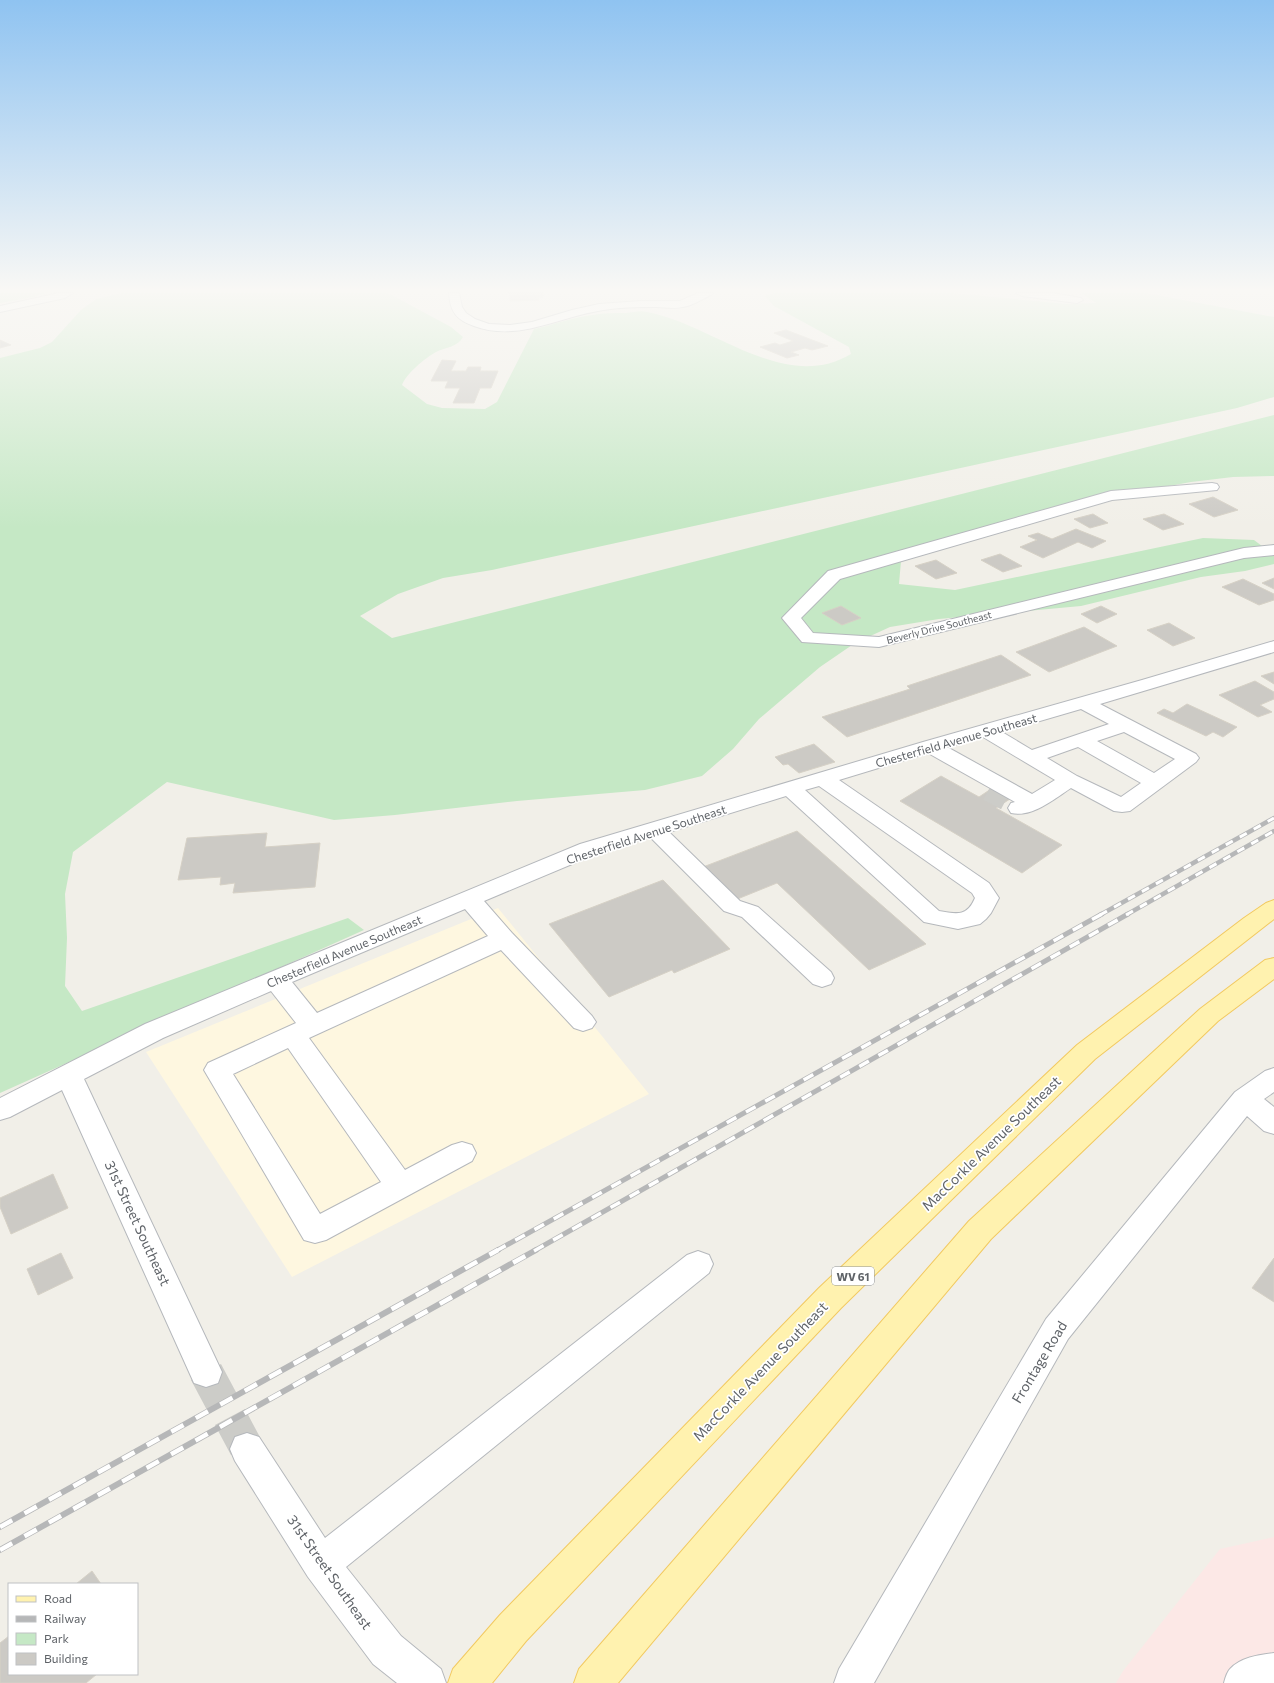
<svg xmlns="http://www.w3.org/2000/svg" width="1274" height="1683" font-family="Commissioner,sans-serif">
  <rect width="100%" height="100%" fill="#f1efe8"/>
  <path fill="#fef7e0" d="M 498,908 L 649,1094 L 292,1277 L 146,1052 Z"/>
  <path fill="#fce8e6" d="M 1274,1537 L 1274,1683 L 1116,1683 L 1123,1671 L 1220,1549 Z"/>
  <path fill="#c5e8c5" d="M 0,293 L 45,293 L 34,297 L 0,303 Z
    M 122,293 L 388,293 L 451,327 L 463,337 C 458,347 446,347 436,352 C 425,358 406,374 402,385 L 427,404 L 442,408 L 485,409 L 497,402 L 534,329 C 553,325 573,317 593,315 C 604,313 615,313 626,313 C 633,312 641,310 647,312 C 713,324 784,394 851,354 L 849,347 L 774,306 L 765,296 L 773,293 L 953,293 L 1066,304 L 1096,303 L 1081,293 L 1146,293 L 1274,317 L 1274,397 L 1237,408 L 492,570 L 443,578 L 398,594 L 360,616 L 392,638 L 1274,415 L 1274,476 L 1233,477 L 1191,482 L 1114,496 L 901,561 L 899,584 L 955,590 L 1203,538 L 1254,540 L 1274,555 L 1274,564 L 1245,571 L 1201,577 L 1081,606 L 939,619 L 890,627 L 855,643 L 820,667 L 759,719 L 733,749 L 702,776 L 645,790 L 517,801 L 395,815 L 334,820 L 167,782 L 73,852 L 65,894 L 67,938 L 65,986 L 82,1011 L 348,918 L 364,930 L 0,1093 L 0,358 L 40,348 L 52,342 L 81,310 L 96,299 Z"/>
  <path fill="#cccac5" stroke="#d6d1c6" d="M 508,293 L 543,293 L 543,297 L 539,297 L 539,300 L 510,301 L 510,293 Z
    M 786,330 L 828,346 L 812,350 L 805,348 L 791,352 L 799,355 L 787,358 L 760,347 L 775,343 L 780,345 L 793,341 L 774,333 Z
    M 0,340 L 11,345 L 0,348 Z
    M 442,360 L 456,361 L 451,371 L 466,371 L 468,367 L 481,367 L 480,371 L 498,371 L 491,388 L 480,388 L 474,403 L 453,403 L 460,388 L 445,388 L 448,381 L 431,381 Z
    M 1213,497 L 1238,510 L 1214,517 L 1189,504 Z
    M 1093,514 L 1108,523 L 1090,528 L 1074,519 Z
    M 1164,514 L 1184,524 L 1163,530 L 1143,519 Z
    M 1076,529 L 1106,541 L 1092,548 L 1078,542 L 1043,558 L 1020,547 L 1037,540 L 1028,536 L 1038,533 L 1052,539 Z
    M 1000,554 L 1022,566 L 1003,572 L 981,560 Z
    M 936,560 L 957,573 L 936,579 L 915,566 Z
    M 1274,578 L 1274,589 L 1262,583 Z
    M 1243,579 L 1274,594 L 1274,600 L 1259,605 L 1222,587 Z
    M 841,606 L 861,618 L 842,625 L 822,613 Z
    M 1101,606 L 1117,614 L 1097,623 L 1081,614 Z
    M 1169,623 L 1195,638 L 1173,646 L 1147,630 Z
    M 1084,627 L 1117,646 L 1049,672 L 1016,652 Z
    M 1001,655 L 1031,675 L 847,737 L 822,717 L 910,689 L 907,686 Z
    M 1274,672 L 1274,684 L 1261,676 Z
    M 1255,681 L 1274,692 L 1274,699 L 1260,705 L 1272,712 L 1258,717 L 1219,695 Z
    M 1187,704 L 1237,727 L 1223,737 L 1213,732 L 1206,736 L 1157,713 L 1164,709 L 1173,713 Z
    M 814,744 L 835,762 L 799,773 L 788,764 L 783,765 L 775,757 Z
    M 941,776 L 979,797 L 994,787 L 1013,797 L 996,808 L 1062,845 L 1022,873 L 900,801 Z
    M 797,831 L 926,944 L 869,970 L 777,883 L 735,900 L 703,867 Z
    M 267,833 L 265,847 L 320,843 L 315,887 L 233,893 L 235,883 L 220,885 L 221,877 L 178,880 L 187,838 Z
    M 663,880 L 730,949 L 674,973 L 672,970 L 609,997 L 549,924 Z
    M 53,1174 L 68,1208 L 11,1234 L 0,1207 L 0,1198 Z
    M 61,1253 L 73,1278 L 38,1295 L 27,1269 Z
    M 1274,1258 L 1274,1302 L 1252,1288 Z
    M 92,1571 L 101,1584 L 76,1584 Z
    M 9,1636 L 9,1674 L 97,1674 L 86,1683 L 0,1683 L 0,1643 Z"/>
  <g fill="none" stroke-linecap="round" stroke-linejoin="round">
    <path stroke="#ccccc8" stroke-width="20" stroke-dasharray="20 10" stroke-linecap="butt" d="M 988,791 L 1007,801"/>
    <path stroke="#ccccc8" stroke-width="34" stroke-dasharray="34 17" stroke-linecap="butt" d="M 206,1372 L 247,1449"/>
    <g stroke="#b5b8bc" stroke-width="2">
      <path id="minor" d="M 59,293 L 73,293 L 65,298 L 0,312 L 0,306 Z
        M 449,293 L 459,293 L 462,307 L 466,313 L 475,319 L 489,324 L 510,325 L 532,322 L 572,310 L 599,304 L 641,301 L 680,301 L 698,293 L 713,293 L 711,295 C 702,299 692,306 683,307 C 674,309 664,307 656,307 C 637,307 617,307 598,311 C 556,318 517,342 474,326 C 456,320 450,311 449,293 Z
        M 1016,293 L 1052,293 L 1081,298 L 1083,300 L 1077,303 L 1022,296 Z
        M 1212,483 L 1217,484 L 1219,487 L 1217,490 L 1112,500 L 840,579 L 801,618 L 813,633 L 879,637 L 1244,548 L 1274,545 L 1274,555 L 1244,558 L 879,647 L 802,642 L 782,618 L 828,571 L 1111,491 Z
        M 1274,641 L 1274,652 L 1100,704 L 1196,754 L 1199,758 L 1196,762 L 1130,811 L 1122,812 L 1114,811 L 1071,788 C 1054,799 1032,818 1011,813 L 1008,808 L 1011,803 L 1015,802 L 928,753 L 839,780 L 989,883 L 999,898 L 991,913 L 986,919 L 980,924 L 958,929 L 924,922 L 786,796 L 669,832 L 740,901 L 758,907 L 831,972 L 834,978 L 831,984 L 822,987 L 813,984 L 742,917 L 724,911 L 650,837 L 596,854 L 484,901 L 512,933 L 592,1016 L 596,1022 L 592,1028 L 583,1031 L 574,1028 L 501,950 L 309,1038 L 405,1170 L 452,1145 L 462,1142 L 472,1145 L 476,1153 L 472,1161 L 326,1240 L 315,1243 L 304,1240 L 204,1070 L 208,1063 L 296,1023 L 271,991 L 163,1038 L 84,1079 L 222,1372 L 218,1383 L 206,1387 L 194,1383 L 62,1090 L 10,1117 L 0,1120 L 0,1098 L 145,1024 L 580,844 L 923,742 L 1142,680 ZM 1081,709 L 1109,724 L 1032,750 L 1002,732 ZM 1124,732 L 1175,759 L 1154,773 L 1097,741 ZM 983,737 L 1055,780 L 1032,794 L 947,747 ZM 1078,747 L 1141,783 L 1121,797 L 1077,776 L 1047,758 ZM 819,786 L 972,893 L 975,898 C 967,917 957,914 939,911 L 805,790 ZM 465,909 L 488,936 L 317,1013 L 292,982 ZM 288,1048 L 381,1182 L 320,1214 L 233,1074 Z
        M 1274,1068 L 1274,1092 L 1264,1099 L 1274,1107 L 1274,1134 L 1264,1131 L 1247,1116 L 1068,1339 L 874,1683 L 834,1683 L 839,1669 L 1046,1319 L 1235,1092 L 1265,1071 Z
        M 698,1251 L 709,1255 L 713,1264 L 709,1273 L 346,1567 L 401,1636 L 441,1669 L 446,1683 L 397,1683 L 373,1664 L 308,1577 L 235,1461 L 230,1449 L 235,1437 L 247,1433 L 259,1437 L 325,1538 L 687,1255 Z
        M 1274,1653 L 1274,1683 L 1224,1683 C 1225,1679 1227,1672 1230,1669 C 1241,1657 1259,1655 1274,1653 Z"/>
    </g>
    <g stroke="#f2c960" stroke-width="2">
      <path id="major" d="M 1274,900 L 1274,919 L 1095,1059 L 841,1308 L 526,1641 L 492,1683 L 448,1683 L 453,1669 L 500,1615 L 819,1288 L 1077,1045 L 1244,918 L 1266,903 Z
        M 1274,958 L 1274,979 L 1218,1021 L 991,1239 L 618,1683 L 574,1683 L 579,1669 L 969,1221 L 1200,1009 L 1265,960 Z"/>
    </g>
    <use href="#minor" fill="#fff" fill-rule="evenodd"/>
    <use href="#major" fill="#fff2af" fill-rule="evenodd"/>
    <g stroke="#b6b7b8" stroke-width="4.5">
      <path id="rail-far2" d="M 1100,915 L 1274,818
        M 1126,915 L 1274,831"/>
    </g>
    <g stroke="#b6b7b8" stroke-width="5">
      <path id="rail-far1" d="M 496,1251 L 1102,914
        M 534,1251 L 1128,914"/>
    </g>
    <g stroke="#b6b7b8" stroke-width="6">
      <path id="rail" d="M 0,1527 L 498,1250
        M 0,1550 L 536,1250"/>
    </g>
    <use href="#rail-far2" stroke="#fff" stroke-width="3" stroke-dasharray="8" stroke-linecap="butt"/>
    <use href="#rail-far1" stroke="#fff" stroke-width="3.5" stroke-dasharray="11" stroke-linecap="butt"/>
    <use href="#rail" stroke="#fff" stroke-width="4.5" stroke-dasharray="14" stroke-linecap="butt"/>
  </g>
  <linearGradient id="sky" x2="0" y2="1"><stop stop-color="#8fc3f1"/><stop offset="0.55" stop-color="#f9f8f5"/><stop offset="1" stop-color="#f9f8f5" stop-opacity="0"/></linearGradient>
  <rect width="1274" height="528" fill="url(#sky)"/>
  <g text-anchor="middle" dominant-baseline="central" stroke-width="3.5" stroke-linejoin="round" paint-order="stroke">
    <g font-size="10" fill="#5f6368" stroke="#fff">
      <text transform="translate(939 627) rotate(-14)">Beverly Drive Southeast</text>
    </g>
    <rect fill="#fff" stroke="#8f9295" stroke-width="1" x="832" y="1267" width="42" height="18" rx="3"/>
    <g font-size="11" font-weight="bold" fill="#5f6368">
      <text x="853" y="1276">WV 61</text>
    </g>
    <g font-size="12" fill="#5f6368" stroke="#fff">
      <text transform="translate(956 740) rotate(-16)">Chesterfield Avenue Southeast</text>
      <text transform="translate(646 834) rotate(-18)">Chesterfield Avenue Southeast</text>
      <text transform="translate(344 951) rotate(-23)">Chesterfield Avenue Southeast</text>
    </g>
    <g font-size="14" fill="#5f6368" stroke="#fff">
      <text transform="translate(991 1143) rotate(-44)">MacCorkle Avenue Southeast</text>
      <text transform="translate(138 1223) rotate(65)">31st Street Southeast</text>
      <text transform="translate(1039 1362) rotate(-59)">Frontage Road</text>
      <text transform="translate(760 1371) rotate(-46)">MacCorkle Avenue Southeast</text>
      <text transform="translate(330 1572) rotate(55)">31st Street Southeast</text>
    </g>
  </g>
  <rect x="8" y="1583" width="130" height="92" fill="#ffffff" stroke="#bfc1c3"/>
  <rect x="16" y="1596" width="20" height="6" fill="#fff2af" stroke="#bfc1c3"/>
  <text x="44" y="1603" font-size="12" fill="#5f6368">Road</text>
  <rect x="16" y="1616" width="20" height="6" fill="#b6b7b8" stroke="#bfc1c3"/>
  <text x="44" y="1623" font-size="12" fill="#5f6368">Railway</text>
  <rect x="16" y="1633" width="20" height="12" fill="#c5e8c5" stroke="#bfc1c3"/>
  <text x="44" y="1643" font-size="12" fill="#5f6368">Park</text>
  <rect x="16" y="1653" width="20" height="12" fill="#cccac5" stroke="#bfc1c3"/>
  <text x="44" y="1663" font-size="12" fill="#5f6368">Building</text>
</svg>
